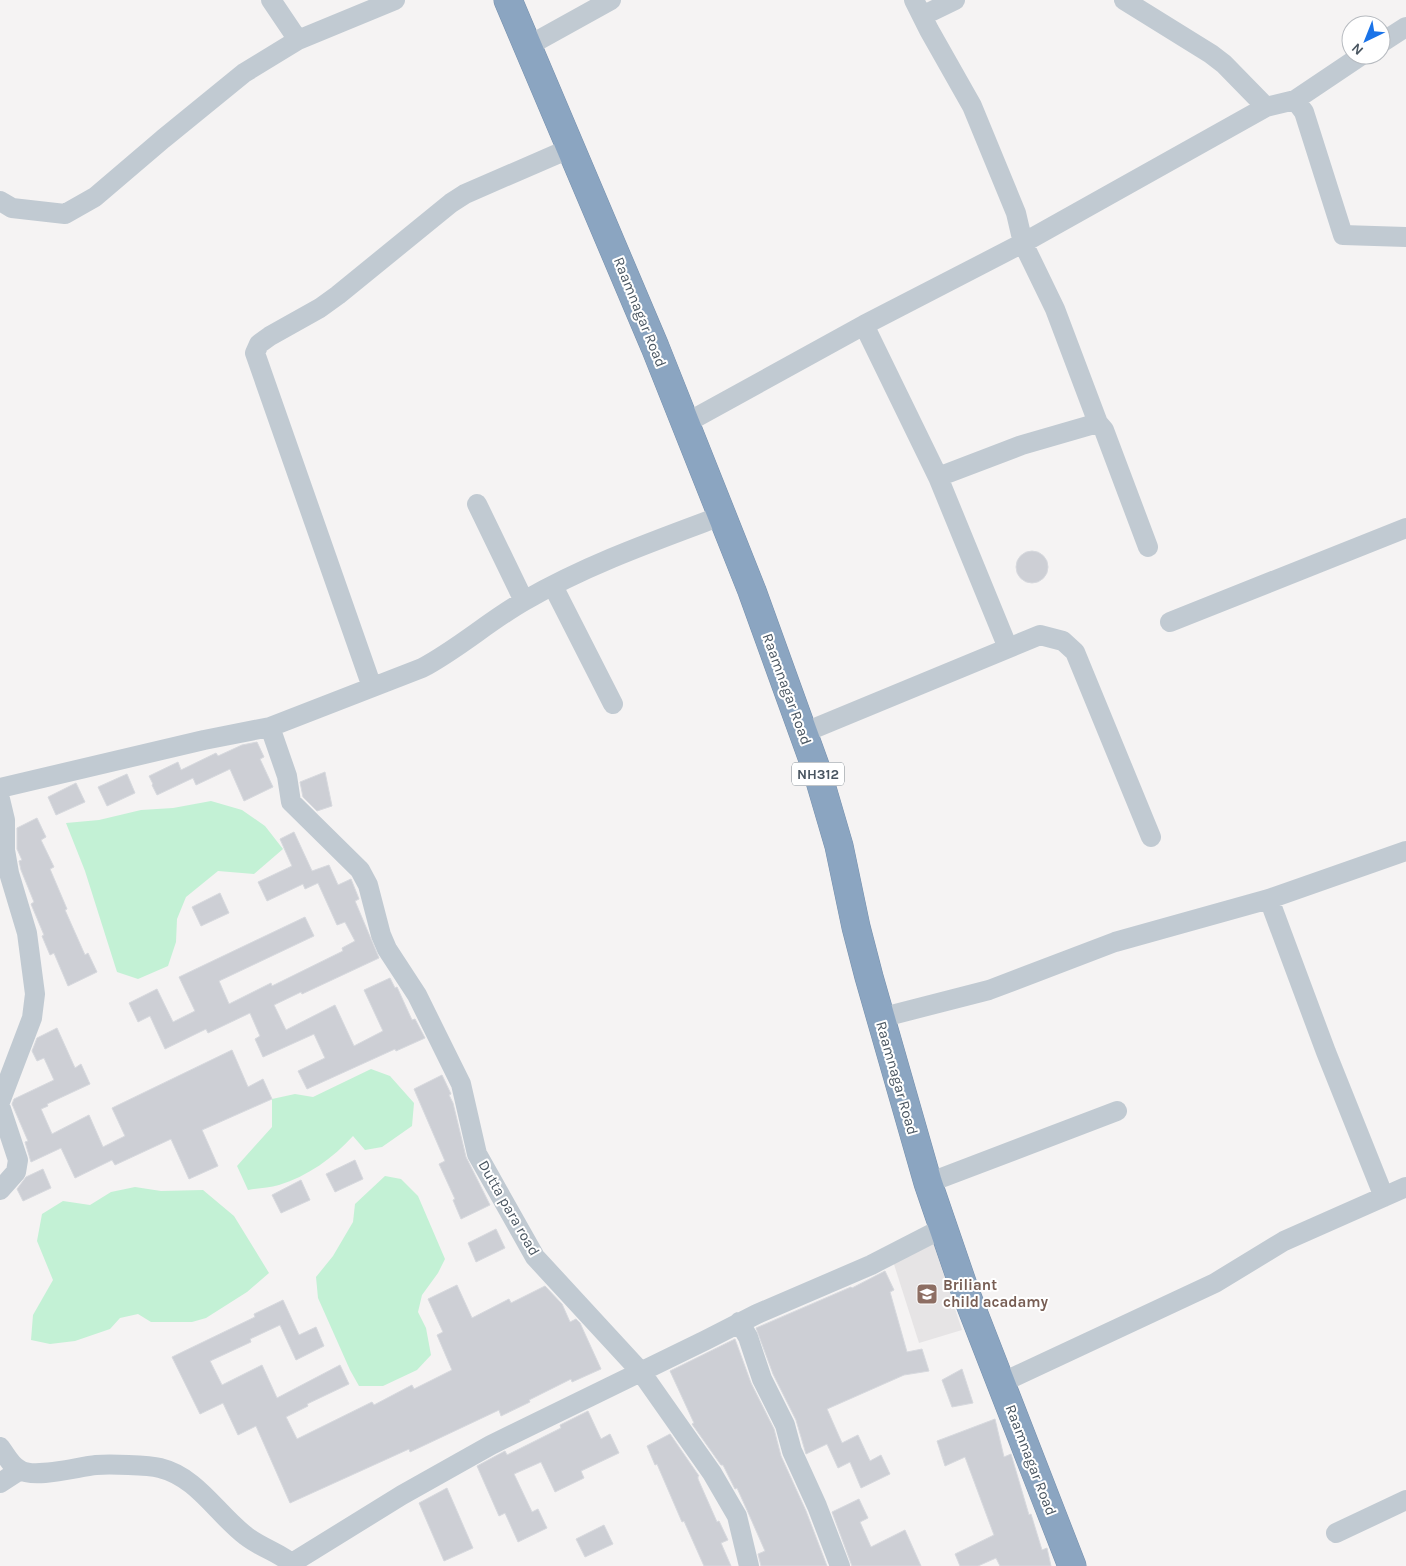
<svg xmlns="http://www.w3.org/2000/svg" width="1406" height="1566" font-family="Karla,sans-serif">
  <rect width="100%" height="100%" fill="#f5f3f3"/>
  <path fill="#e6e4e5" d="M 932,1239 L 962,1330 L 919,1343 L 892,1258 Z"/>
  <path fill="#c3f1d5" d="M 211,801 L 242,810 L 265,826 L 283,849 L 254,874 L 218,871 L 186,897 L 177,919 L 176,942 L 168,966 L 138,979 L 117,972 L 85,871 L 66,823 L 99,820 L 141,810 L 173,808 Z
    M 371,1069 L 390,1076 L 414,1103 L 412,1126 L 382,1147 L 365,1150 L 353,1136 C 333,1158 308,1176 279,1185 C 269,1188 258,1188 248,1190 L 237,1166 L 272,1127 L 272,1099 L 295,1094 L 313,1097 Z
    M 385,1176 L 401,1179 L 418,1196 L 445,1259 L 438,1273 L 422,1295 L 418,1312 L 426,1328 L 431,1355 L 417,1370 L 383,1386 L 359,1386 L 350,1370 L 318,1298 L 316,1277 L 333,1256 L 353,1222 L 355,1204 Z
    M 135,1187 L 161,1191 L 203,1190 L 234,1216 L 269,1273 L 247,1292 L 206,1318 L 192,1322 L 151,1322 L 138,1314 L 120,1318 L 110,1329 L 75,1341 L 50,1344 L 31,1340 L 33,1315 L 53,1280 L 37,1241 L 42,1214 L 63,1201 L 90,1205 L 111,1192 Z"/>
  <path fill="#cdcfd5" stroke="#d7d9de" d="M1016 567a16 16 0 1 1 32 0a16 16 0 1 1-32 0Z
    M 257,742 L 264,757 L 260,759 L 273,787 L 244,801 L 230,769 L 196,785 L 193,778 L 157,795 L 152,785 L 153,784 L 149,776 L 178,762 L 181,770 L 216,753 L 218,756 L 242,745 Z
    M 325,772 L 332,806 L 317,811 L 303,797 L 300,782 Z
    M 127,774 L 135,793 L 107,806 L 98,787 Z
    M 76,783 L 85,802 L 56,815 L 48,797 Z
    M 37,818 L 46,837 L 41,840 L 54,867 L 50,869 L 67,909 L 65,910 L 85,955 L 88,953 L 97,972 L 68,986 L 54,953 L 50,955 L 42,936 L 44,935 L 31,904 L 34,902 L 21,870 L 19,861 L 22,860 L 17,849 L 17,828 Z
    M 294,832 L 312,871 L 329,865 L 338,885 L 351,879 L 359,899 L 355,901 L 379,958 L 302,994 L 301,992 L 274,1005 L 286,1030 L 335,1005 L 354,1046 L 383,1031 L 364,990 L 390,978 L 395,988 L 397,987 L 412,1020 L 415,1019 L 425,1038 L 396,1051 L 395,1049 L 307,1089 L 298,1071 L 325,1058 L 314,1034 L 263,1057 L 255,1039 L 260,1036 L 250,1013 L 208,1033 L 206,1029 L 165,1049 L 150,1016 L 138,1022 L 129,1003 L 157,989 L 173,1022 L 195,1011 L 179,977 L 305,917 L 314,936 L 219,981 L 229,1004 L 271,983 L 272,986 L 343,951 L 342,948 L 355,941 L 345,922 L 337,925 L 318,883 L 305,889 L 303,884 L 267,901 L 258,882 L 292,866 L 280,839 Z
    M 220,893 L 229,913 L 201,926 L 192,907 Z
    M 57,1028 L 75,1068 L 81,1064 L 90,1084 L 47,1104 L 48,1106 L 41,1109 L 52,1134 L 89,1115 L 103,1147 L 125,1136 L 112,1108 L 232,1050 L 248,1087 L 263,1079 L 272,1099 L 202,1130 L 218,1166 L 189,1179 L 171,1139 L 115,1165 L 112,1160 L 75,1178 L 61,1148 L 31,1162 L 25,1142 L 28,1141 L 12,1104 L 14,1099 L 54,1080 L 44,1058 L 37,1061 L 32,1051 L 37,1038 Z
    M 442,1075 L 451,1094 L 449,1095 L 453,1103 L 466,1157 L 490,1205 L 461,1219 L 453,1200 L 455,1199 L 439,1164 L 445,1161 L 414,1089 Z
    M 355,1160 L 363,1179 L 335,1192 L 326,1174 Z
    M 43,1169 L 51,1188 L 23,1201 L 17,1189 L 26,1177 Z
    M 301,1180 L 310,1200 L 281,1213 L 272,1195 Z
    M 496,1229 L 505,1248 L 476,1262 L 468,1243 Z
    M 885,1271 L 894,1290 L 890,1292 L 907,1352 L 922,1349 L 929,1371 L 904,1375 L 827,1409 L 842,1443 L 858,1435 L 870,1461 L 881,1455 L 890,1474 L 861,1488 L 850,1462 L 838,1468 L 827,1444 L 806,1454 L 796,1420 L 773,1374 L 756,1328 L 851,1287 L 852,1288 Z
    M 457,1285 L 472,1318 L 509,1299 L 511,1303 L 545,1286 L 562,1304 L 570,1322 L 576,1319 L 580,1323 L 601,1369 L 572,1382 L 571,1379 L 529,1400 L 530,1402 L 501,1416 L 499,1410 L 410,1452 L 409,1449 L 290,1503 L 256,1426 L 238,1435 L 223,1403 L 200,1414 L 172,1357 L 255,1317 L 254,1314 L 283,1300 L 299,1335 L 316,1327 L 324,1346 L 296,1360 L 280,1325 L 250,1339 L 251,1342 L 210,1361 L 222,1385 L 262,1365 L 277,1398 L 340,1365 L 349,1384 L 307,1404 L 308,1406 L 286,1417 L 297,1439 L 372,1402 L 374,1405 L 412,1385 L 414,1389 L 452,1370 L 437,1335 L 443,1332 L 428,1299 Z
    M 735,1339 L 751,1383 L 774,1429 L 781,1456 L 806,1511 L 827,1566 L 761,1566 L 758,1554 L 765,1551 L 747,1510 L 737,1488 L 735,1489 L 723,1465 L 721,1465 L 692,1424 L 694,1423 L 670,1371 Z
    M 962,1369 L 973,1403 L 952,1407 L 942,1380 Z
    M 588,1411 L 601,1439 L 610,1434 L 619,1453 L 581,1471 L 584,1478 L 555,1492 L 541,1462 L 514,1474 L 532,1512 L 538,1509 L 547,1528 L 518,1542 L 505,1513 L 499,1516 L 477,1466 L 505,1451 L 507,1455 L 561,1428 L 560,1425 Z
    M 995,1419 L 1004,1457 L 1011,1454 L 1029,1515 L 1031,1514 L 1042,1550 L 1047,1548 L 1051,1566 L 1000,1566 L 996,1558 L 978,1566 L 960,1566 L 955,1554 L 994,1535 L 965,1457 L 945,1466 L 937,1441 Z
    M 670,1434 L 699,1476 L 698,1476 L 698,1479 L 717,1522 L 719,1521 L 728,1540 L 721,1543 L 731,1566 L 704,1566 L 684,1521 L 682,1522 L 657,1464 L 655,1465 L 647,1446 Z
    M 447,1488 L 473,1548 L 444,1561 L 419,1503 Z
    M 859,1499 L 868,1518 L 860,1522 L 871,1547 L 905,1530 L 921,1566 L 852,1566 L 832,1512 Z
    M 604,1525 L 613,1544 L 585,1557 L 576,1539 Z"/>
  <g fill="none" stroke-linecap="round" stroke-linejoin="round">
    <g stroke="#7690ad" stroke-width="29">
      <path id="highway" d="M 508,0 L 655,347 L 752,591 L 817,771 L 839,846 L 856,927 L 869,977 L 928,1183 L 965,1291 L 1072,1566"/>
    </g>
    <path stroke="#c1cad2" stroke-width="20" d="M 271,0 L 298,40
      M 914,0 L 929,30 L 972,106 L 1016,213 L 1023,243 L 1055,309 L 1098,423 L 1104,430 L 1148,547
      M 1124,0 L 1211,54 L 1224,64 L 1266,107
      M 922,16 L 955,0
      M 1381,43 L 1406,27
      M 528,46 L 611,0
      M 1295,100 L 1362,55
      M 0,201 L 12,208 L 65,214 L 95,197 L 163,139 L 244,73 L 298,40 L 395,0
      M 864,325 L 938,477 L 1008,648
      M 686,423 L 864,325 L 1023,243 L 1266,107 L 1295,100 L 1304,112 L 1343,235 L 1406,237
      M 938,477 L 1022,445 L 1098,423
      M 477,504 L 524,601
      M 553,586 L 613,704
      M 1170,622 L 1406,528
      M 372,687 L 255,353 L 259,344 L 270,336 L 320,308 L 338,295 L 451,203 L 465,194 L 571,148
      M 270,727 L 287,776 L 291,802 L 360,870 L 368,885 L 381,935 L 387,949 L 417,995 L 461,1084 L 477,1154 L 486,1170 L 535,1257 L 641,1372 L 712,1473 L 737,1516 L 749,1566
      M 803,733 L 1040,635 L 1063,641 L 1075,652 L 1151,837
      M 0,788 L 204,740 L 270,727 L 422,668 C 458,649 489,621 524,601 C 586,565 654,541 721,516
      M 0,799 L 5,820 L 5,850 L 9,873 L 27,933 L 35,994 L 32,1018 L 0,1102
      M 1269,899 L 1326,1052 L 1384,1197
      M 880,1018 L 989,990 L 1115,942 L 1269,899 L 1406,851
      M 0,1106 L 18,1160 L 16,1172 L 0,1190
      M 928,1183 L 1117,1111
      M 739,1322 L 748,1337 L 762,1379 L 785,1425 L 792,1451 L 817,1506 L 840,1566
      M 1001,1383 L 1215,1283 L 1284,1241 L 1406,1187
      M 0,1447 C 6,1455 11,1466 20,1470 C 35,1479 77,1467 96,1465 C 109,1464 148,1465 160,1468 C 197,1477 217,1514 246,1536 C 261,1548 281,1553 295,1566
      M 0,1483 L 20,1470
      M 1336,1533 L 1406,1500
      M 292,1563 L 402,1495 L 491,1445 L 706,1340 L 757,1314 L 871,1265 L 943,1228"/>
    <use href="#highway" stroke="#8ba5c1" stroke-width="28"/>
  </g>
  <defs>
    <g id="school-square" transform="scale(1.125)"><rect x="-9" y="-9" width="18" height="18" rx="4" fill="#8d6e63" stroke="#fff"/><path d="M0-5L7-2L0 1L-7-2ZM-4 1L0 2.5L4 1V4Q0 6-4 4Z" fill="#fff"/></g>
  </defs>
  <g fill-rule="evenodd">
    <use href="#school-square" x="927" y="1294"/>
  </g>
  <g text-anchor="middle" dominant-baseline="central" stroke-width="4" stroke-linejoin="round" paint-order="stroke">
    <rect fill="#fff" stroke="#808990" stroke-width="1" x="792" y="762.5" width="52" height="23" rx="4"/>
    <g font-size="14" font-weight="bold" fill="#4a5661">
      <text x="818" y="774">NH312</text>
    </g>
    <g font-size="15" fill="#4a5661" stroke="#fff">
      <text transform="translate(640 312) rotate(68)">Raamnagar Road</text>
      <text transform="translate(787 689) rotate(70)">Raamnagar Road</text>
      <text transform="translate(897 1078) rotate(74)">Raamnagar Road</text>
      <text transform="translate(509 1208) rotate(60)">Dutta para road</text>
      <text transform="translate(1031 1460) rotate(69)">Raamnagar Road</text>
    </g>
    <g font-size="15" font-weight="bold" fill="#785e54" stroke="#fff" text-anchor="start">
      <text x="943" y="1285">Briliant<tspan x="943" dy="17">child acadamy</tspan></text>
    </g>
  </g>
  <g transform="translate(1366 40) rotate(223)"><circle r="24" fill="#ffffff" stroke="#b7bbc0"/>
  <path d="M0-4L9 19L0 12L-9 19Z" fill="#1a73e8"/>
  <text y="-8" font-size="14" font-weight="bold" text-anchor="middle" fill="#4a5661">N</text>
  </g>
</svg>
